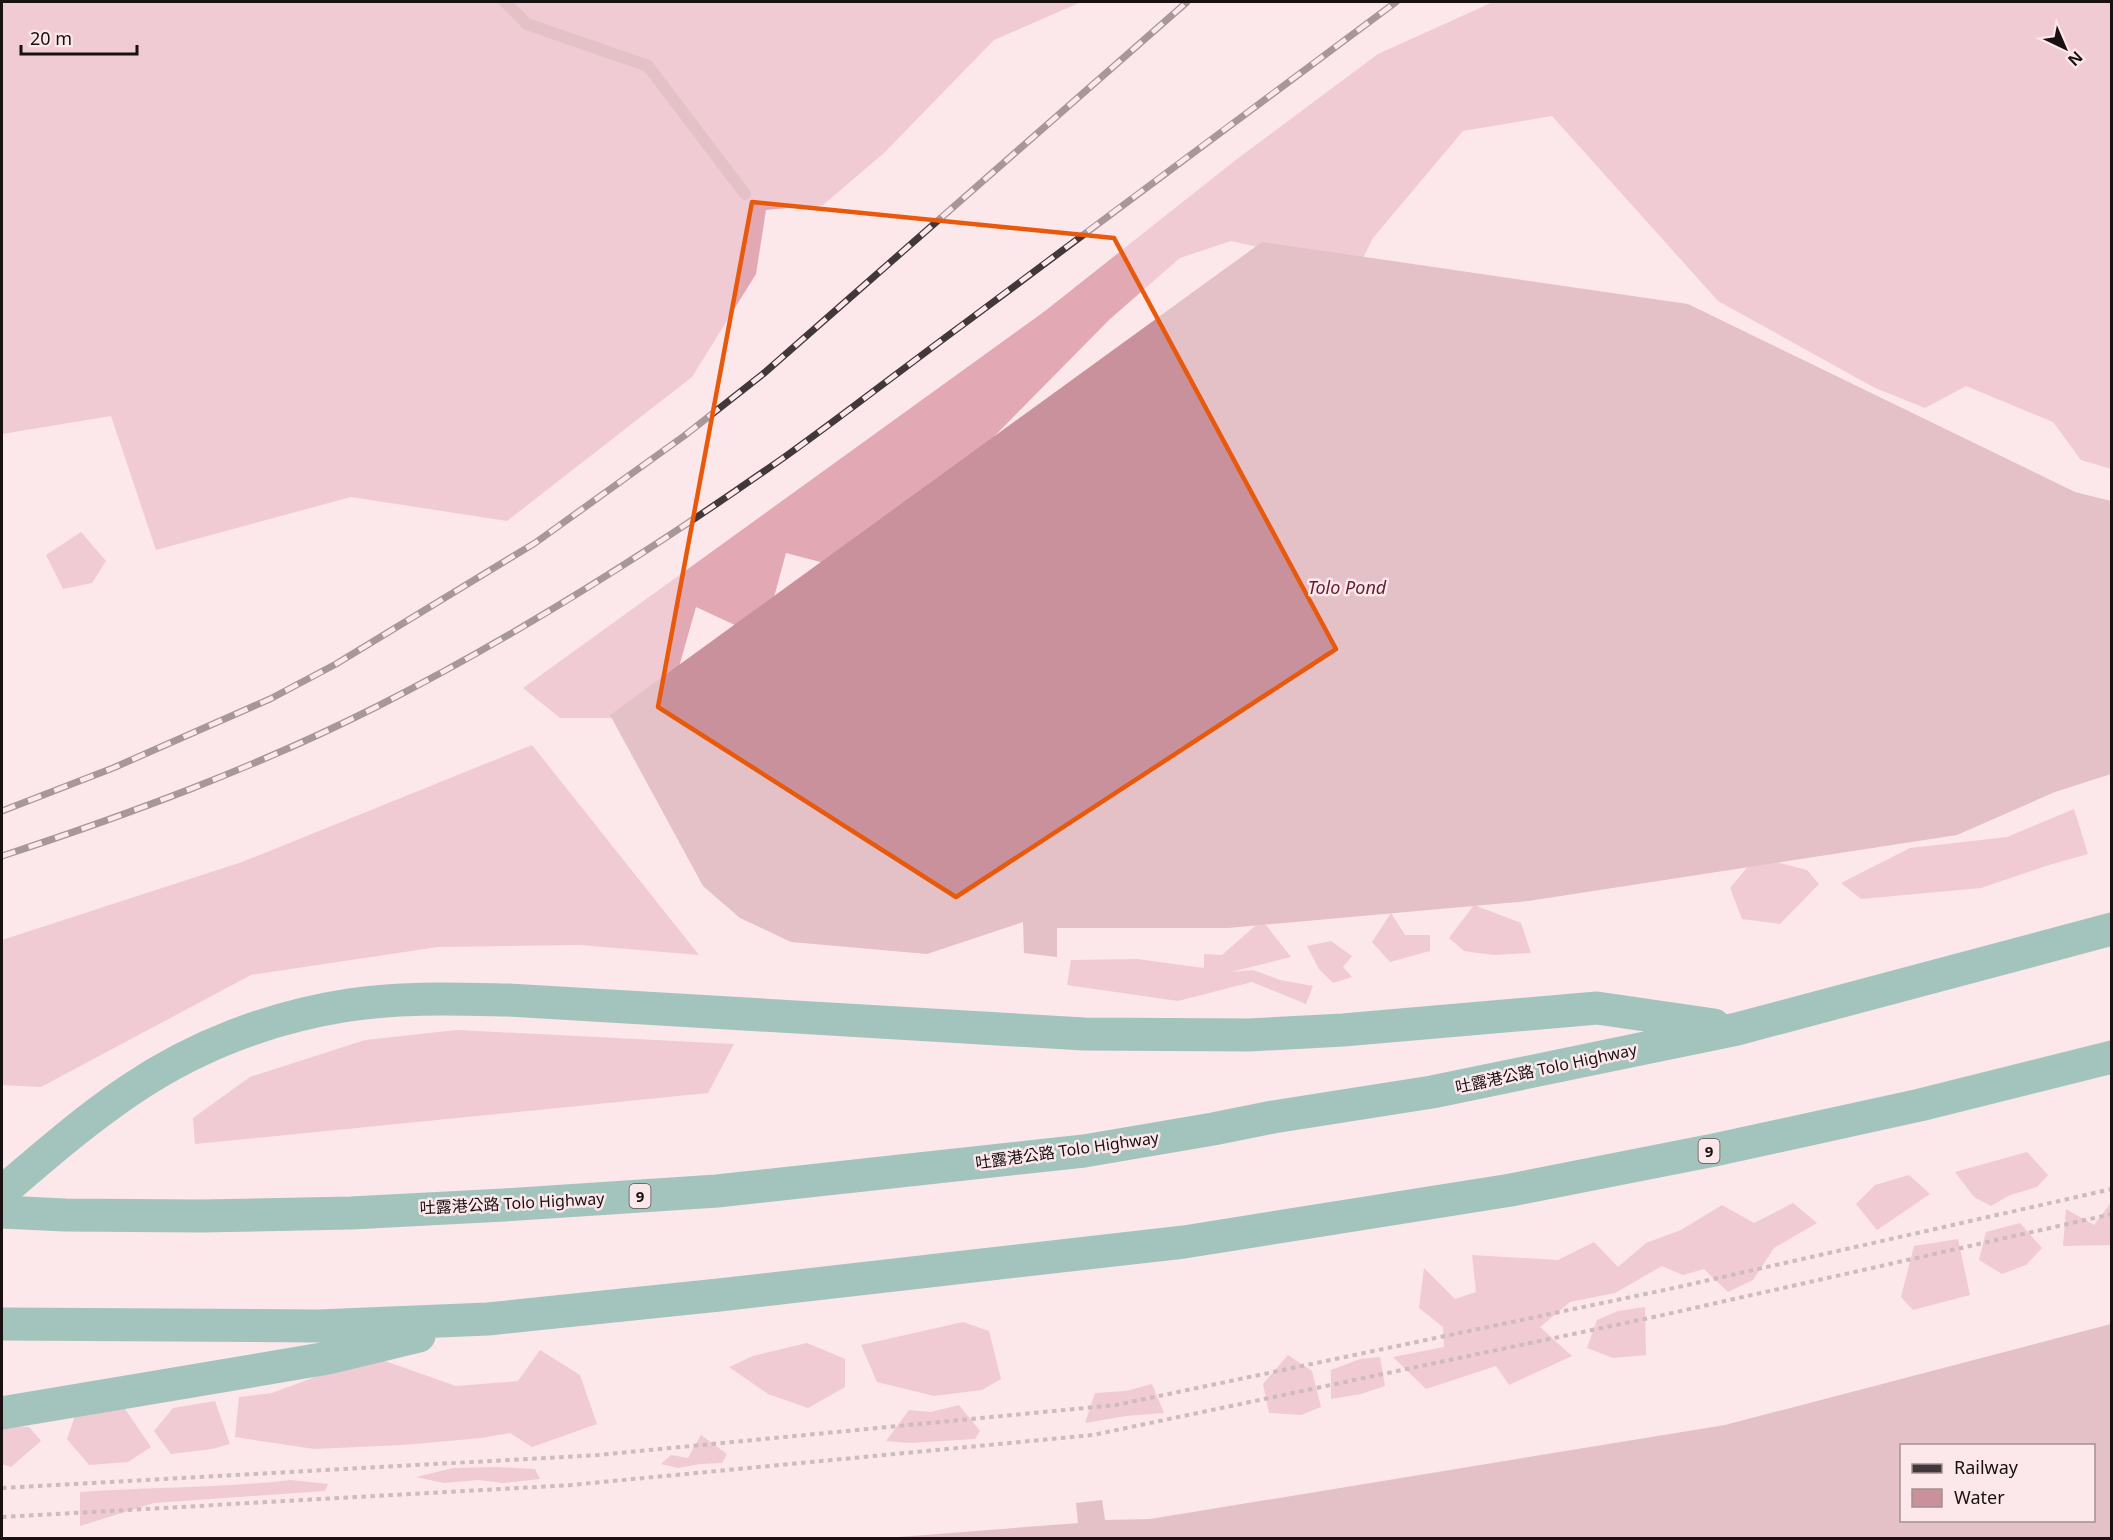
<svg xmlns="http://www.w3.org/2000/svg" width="2113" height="1540" font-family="'Noto Sans','Noto Sans TC',sans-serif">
  <rect width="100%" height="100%" fill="#fce7eb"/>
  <path fill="#e2a9b5" d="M 2,2 L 1081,2 L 994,40 L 884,153 L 823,205 L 766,210 L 756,274 L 692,377 L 507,521 L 351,497 L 156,550 L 111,416 L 2,434 Z
    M 1493,2 L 2111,2 L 2111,469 L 2081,460 L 2053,422 L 1966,386 L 1925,408 L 1875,388 L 1718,301 L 1552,116 L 1463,131 L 1373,238 L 1359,266 L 1302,257 L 1231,241 L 1180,258 L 1110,319 L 957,474 L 832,565 L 786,553 L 763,638 L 696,607 L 677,674 L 650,718 L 560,718 L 523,688 L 1045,311 L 1237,159 L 1378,54 Z
    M 81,532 L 106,561 L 92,583 L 63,589 L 46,555 Z
    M 532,745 L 699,955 L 580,945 L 438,947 L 251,975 L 41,1087 L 2,1085 L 2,940 L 242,862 Z
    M 2074,809 L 2088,854 L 2049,865 L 1981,888 L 1861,899 L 1841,883 L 1910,848 L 2007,837 Z
    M 1756,857 L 1807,870 L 1819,884 L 1780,924 L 1742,919 L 1730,888 Z
    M 1474,905 L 1521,923 L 1531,953 L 1493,955 L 1464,951 L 1449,938 Z
    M 1391,913 L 1405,935 L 1430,935 L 1430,951 L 1390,962 L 1372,942 Z
    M 1262,920 L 1291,957 L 1231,972 L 1253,970 L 1280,980 L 1313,986 L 1306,1004 L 1252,982 L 1178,1001 L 1067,985 L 1071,960 L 1137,959 L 1204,968 L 1204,954 L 1222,955 Z
    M 1331,941 L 1352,956 L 1343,967 L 1352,977 L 1333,983 L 1319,969 L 1307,946 Z
    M 457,1030 L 734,1044 L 708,1093 L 195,1144 L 193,1118 L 250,1077 L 365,1040 Z
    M 2027,1152 L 2048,1175 L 2037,1187 L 2010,1195 L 1991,1206 L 1974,1197 L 1955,1172 Z
    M 1909,1175 L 1930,1194 L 1877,1230 L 1856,1204 L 1875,1185 Z
    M 1793,1203 L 1817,1223 L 1774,1248 L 1753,1280 L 1728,1292 L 1704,1269 L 1683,1275 L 1662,1266 L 1615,1293 L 1570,1302 L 1540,1327 L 1572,1356 L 1509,1385 L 1496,1366 L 1426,1389 L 1393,1357 L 1444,1347 L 1443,1327 L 1419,1308 L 1424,1268 L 1455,1299 L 1476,1292 L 1472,1255 L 1558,1260 L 1594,1242 L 1618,1267 L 1646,1243 L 1681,1230 L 1722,1205 L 1754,1223 Z
    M 2110,1204 L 2111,1204 L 2111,1245 L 2063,1246 L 2066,1209 L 2094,1225 Z
    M 2020,1223 L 2042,1248 L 2026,1265 L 2002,1274 L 1979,1260 L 1986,1232 Z
    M 1958,1239 L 1970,1295 L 1913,1310 L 1901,1297 L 1914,1246 Z
    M 1645,1307 L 1646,1355 L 1613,1358 L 1587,1348 L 1597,1320 L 1618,1311 Z
    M 963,1322 L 989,1331 L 1001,1379 L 982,1390 L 934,1396 L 877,1382 L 861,1345 Z
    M 807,1343 L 845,1359 L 845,1387 L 808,1408 L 768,1394 L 729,1367 L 753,1356 Z
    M 540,1350 L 580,1375 L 597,1424 L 532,1447 L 510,1433 L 481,1438 L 404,1445 L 314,1449 L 235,1437 L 239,1397 L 272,1393 L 334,1370 L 382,1360 L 456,1386 L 518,1381 Z
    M 1288,1355 L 1312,1371 L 1321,1407 L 1301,1415 L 1269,1413 L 1263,1384 Z
    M 1380,1357 L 1385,1386 L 1361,1394 L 1331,1399 L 1331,1370 L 1360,1359 Z
    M 1152,1384 L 1164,1413 L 1126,1416 L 1085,1423 L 1095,1393 L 1126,1391 Z
    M 215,1401 L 230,1444 L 212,1449 L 171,1454 L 154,1431 L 173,1408 Z
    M 959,1405 L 980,1431 L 975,1439 L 909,1443 L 886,1441 L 909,1410 L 931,1412 Z
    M 123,1406 L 151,1447 L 128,1462 L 89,1465 L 67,1439 L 75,1416 Z
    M 2,1426 L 29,1427 L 41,1441 L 11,1467 L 2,1464 Z
    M 701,1435 L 727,1454 L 722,1463 L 700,1464 L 678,1468 L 661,1464 L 671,1455 L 688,1458 Z
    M 498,1467 L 535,1469 L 540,1479 L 503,1483 L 478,1480 L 444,1483 L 416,1477 L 453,1468 Z
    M 291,1480 L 328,1484 L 325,1491 L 154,1503 L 80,1526 L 80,1492 C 151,1487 221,1488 291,1480 Z"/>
  <path fill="#c8919c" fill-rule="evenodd" d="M 1262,242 L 1688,304 L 2075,492 L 2111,501 L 2111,774 L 2055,792 L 1957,835 L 1528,901 L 1228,928 L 1057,928 L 1057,957 L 1024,953 L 1023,922 L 927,954 L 791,942 L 740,918 L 703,886 L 610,715 Z
    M 2111,1324 L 2111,1538 L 887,1538 L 1078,1523 L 1076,1503 L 1102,1500 L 1105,1520 L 1150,1519 L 1725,1425 ZM 1902,1446 L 2094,1446 L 2094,1520 L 1902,1520 Z"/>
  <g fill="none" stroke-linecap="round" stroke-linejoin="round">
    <path stroke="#c8919c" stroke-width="12" d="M 505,2 L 527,24 L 648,66 L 745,194"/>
    <path stroke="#948588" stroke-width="4" stroke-dasharray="4.5 4.5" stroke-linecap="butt" d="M 2,1488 L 598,1455 L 1116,1405 L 1674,1288 L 2112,1189
      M 2,1517 L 571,1485 L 1093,1435 L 1654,1317 L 2112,1214"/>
    <path stroke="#379984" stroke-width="33" d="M 2,1192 C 43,1157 84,1121 130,1090 C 195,1046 271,1017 349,1005 C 402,997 456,999 508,1000 L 1084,1034 L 1249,1035 L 1343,1030 L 1597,1008 L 1714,1025
      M 2,1212 L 65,1215 L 201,1216 L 351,1213 L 504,1205 L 717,1191 L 1084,1151 L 1213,1129 L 1273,1117 L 1432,1092 L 1737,1029 L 2112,929
      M 2,1324 L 318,1326 L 488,1319 L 719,1295 L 1184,1242 L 1511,1190 L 1714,1150 L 1920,1105 L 2112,1057
      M 2,1413 L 328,1358 L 419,1336"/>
    <g stroke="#42373a" stroke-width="7">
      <path id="rail" d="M 2,811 L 113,768 L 270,699 L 336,664 L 535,543 L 684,436 L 763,374 L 1187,2
        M 2,856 C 130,814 257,767 378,706 C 520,634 655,548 786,456 C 846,413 905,367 965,323 C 1108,216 1252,109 1396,2"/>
    </g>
    <use href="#rail" stroke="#fce7eb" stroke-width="4.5" stroke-dasharray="14" stroke-linecap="butt"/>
  </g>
  <path d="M0 0H2113V1540H0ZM 752,202 L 1114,238 L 1336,649 L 956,897 L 658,707 Z" fill="#fce7eb" fill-opacity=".55" fill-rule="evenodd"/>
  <path fill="none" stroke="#e8590c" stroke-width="4.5" stroke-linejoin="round" d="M 752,202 L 1114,238 L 1336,649 L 956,897 L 658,707 Z"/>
  <g text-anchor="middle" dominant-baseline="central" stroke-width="5" stroke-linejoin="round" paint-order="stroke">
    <g fill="#fce7eb" stroke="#5d5053" stroke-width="1.5">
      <rect x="1698.5" y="1139" width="21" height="24" rx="4.5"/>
      <rect x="629.5" y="1184" width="21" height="24" rx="4.5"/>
    </g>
    <g font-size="15" font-weight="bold" fill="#191012">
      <text x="1709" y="1151">9</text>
      <text x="640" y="1196">9</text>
    </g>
    <g font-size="16" fill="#191012" stroke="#fce7eb">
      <text transform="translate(1546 1068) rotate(-12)">吐露港公路 Tolo Highway</text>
      <text transform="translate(1067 1150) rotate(-8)">吐露港公路 Tolo Highway</text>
      <text transform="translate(512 1203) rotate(-3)">吐露港公路 Tolo Highway</text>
    </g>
    <g font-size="18" font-style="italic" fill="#611e32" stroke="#fce7eb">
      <text x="1347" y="587">Tolo Pond</text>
    </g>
  </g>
  <rect width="2113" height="1540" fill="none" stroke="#191012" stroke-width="6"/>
  <rect x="1900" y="1444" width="195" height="78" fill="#fce7eb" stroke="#a19194" stroke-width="1.5"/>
  <rect x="1912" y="1464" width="30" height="9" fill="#42373a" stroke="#a19194" stroke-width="1.5"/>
  <text x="1954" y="1474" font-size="18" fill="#191012">Railway</text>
  <rect x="1912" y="1489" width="30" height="18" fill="#c8919c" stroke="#a19194" stroke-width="1.5"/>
  <text x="1954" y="1504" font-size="18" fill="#191012">Water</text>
  <g transform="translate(2065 48) rotate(136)" stroke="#fce7eb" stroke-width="4.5" paint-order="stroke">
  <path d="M0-4.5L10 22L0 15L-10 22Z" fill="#191012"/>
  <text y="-9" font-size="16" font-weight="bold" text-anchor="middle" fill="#191012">N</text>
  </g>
  <path d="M21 45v9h116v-9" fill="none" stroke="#191012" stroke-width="3"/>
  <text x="30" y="45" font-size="18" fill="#191012" stroke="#fce7eb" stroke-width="4.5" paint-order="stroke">20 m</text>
</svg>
